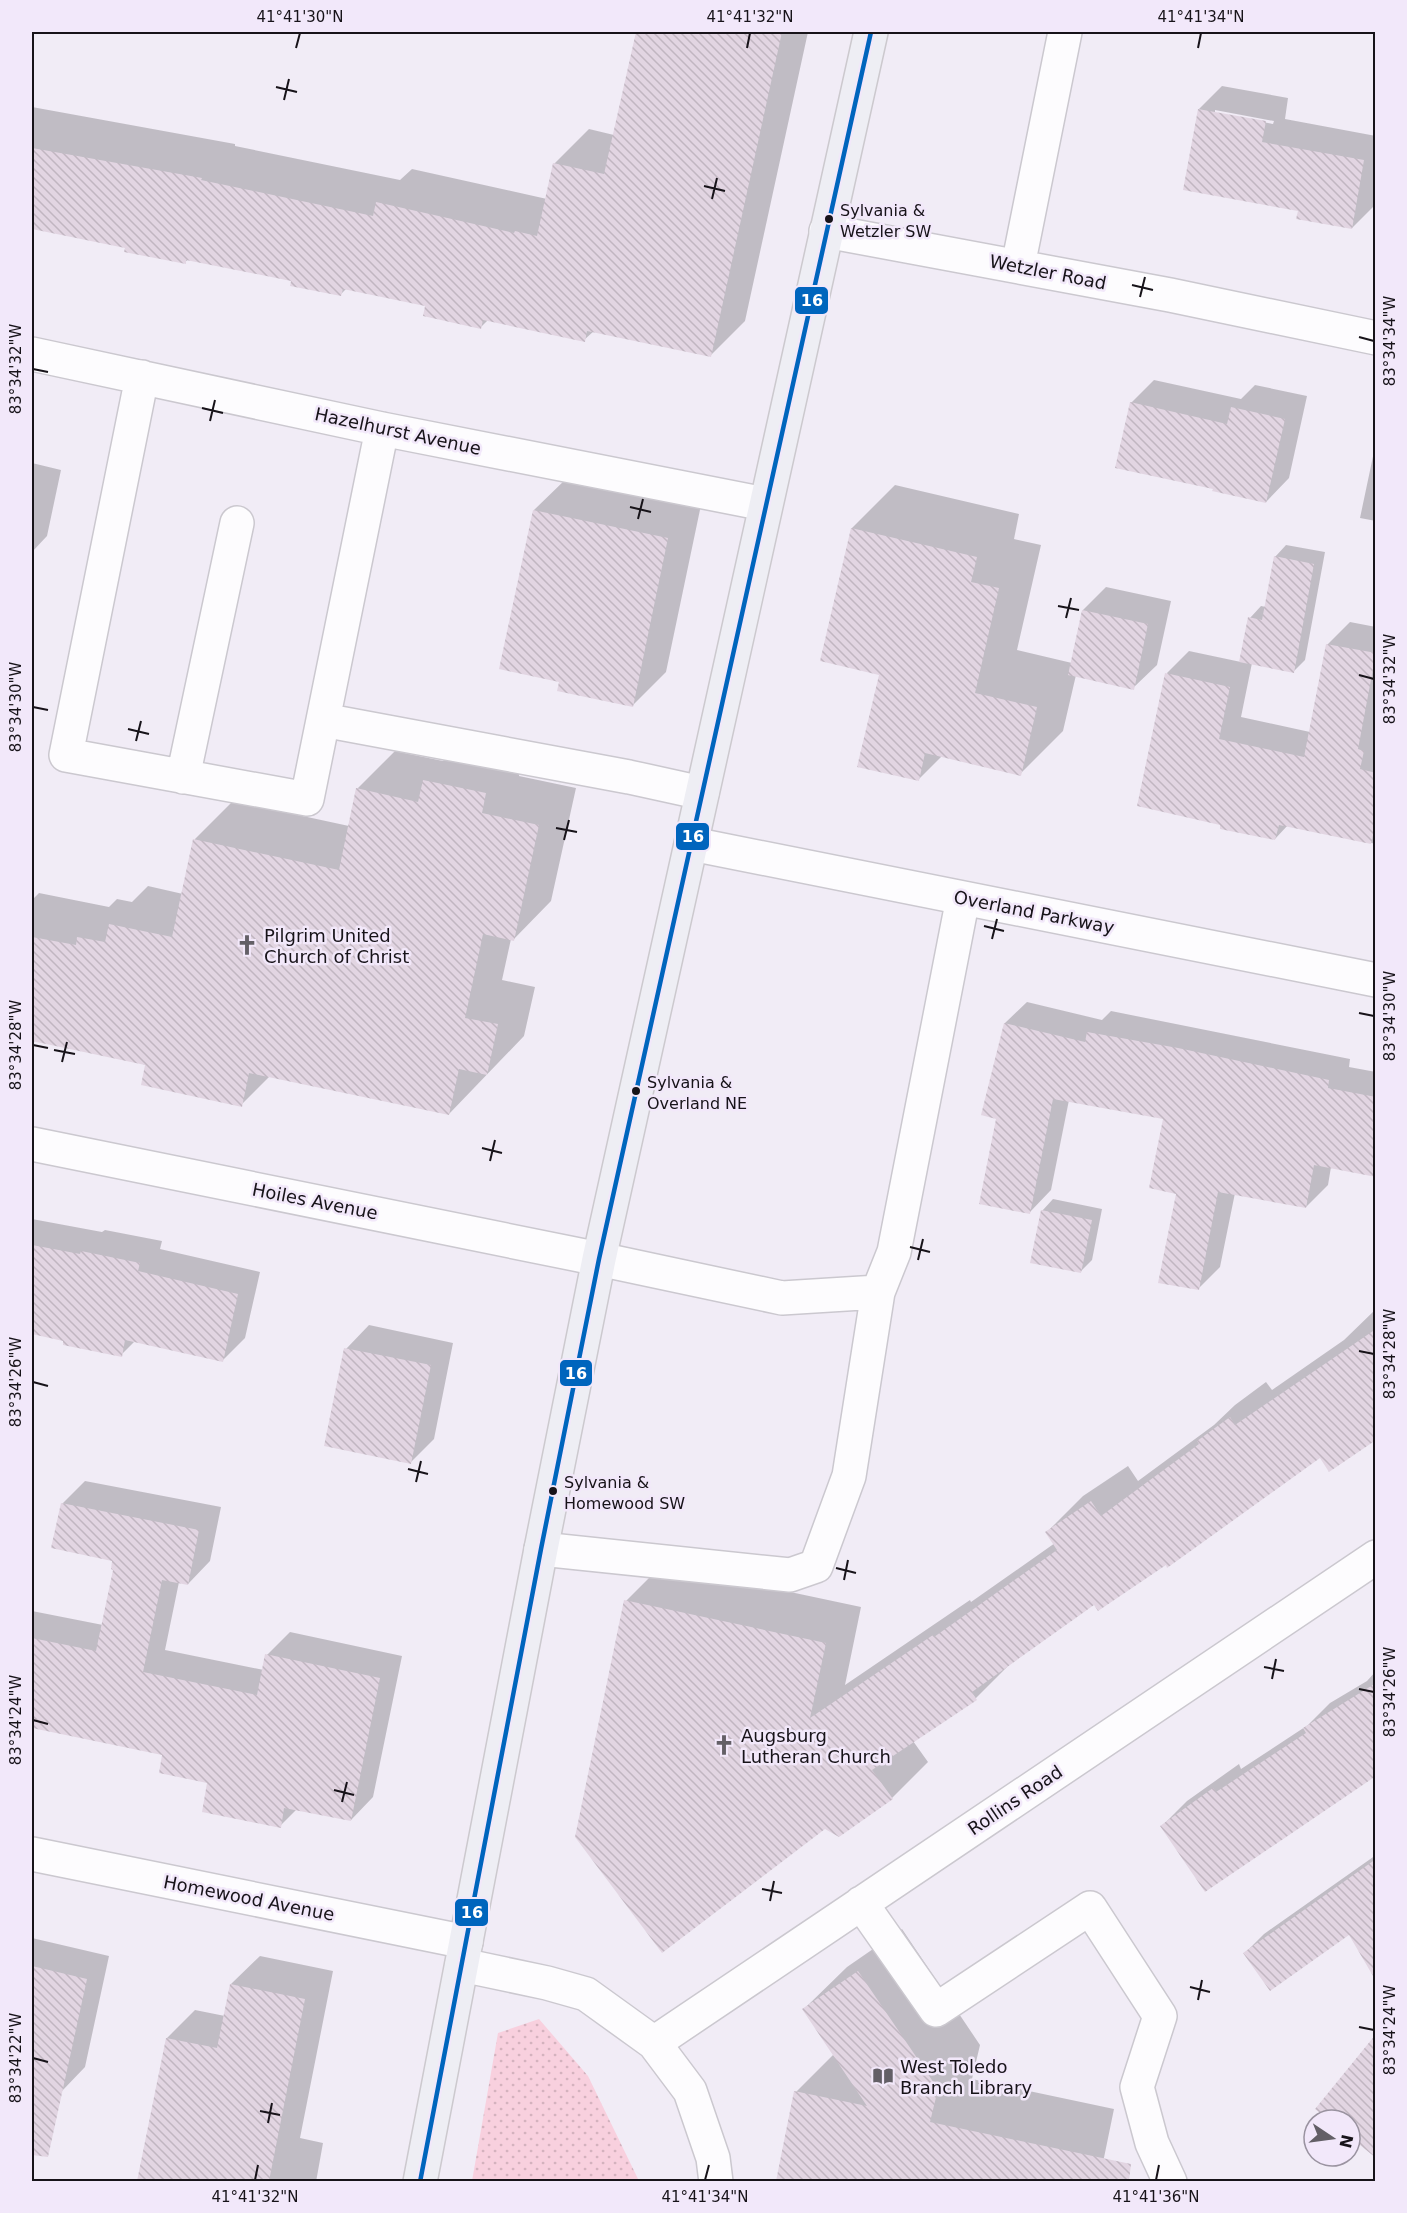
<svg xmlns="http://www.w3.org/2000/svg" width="1407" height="2213" font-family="'DejaVu Sans',sans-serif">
  <defs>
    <pattern id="park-dots" width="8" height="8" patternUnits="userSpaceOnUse" patternTransform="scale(1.5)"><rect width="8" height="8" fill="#f8d0de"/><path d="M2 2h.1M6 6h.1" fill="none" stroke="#d4b2be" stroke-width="1.8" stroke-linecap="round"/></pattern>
    <pattern id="building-back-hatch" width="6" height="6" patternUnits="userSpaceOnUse" patternTransform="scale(1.5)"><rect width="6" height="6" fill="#e2d5e2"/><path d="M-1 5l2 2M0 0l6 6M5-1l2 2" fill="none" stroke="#c1b6c1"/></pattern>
  </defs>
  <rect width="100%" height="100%" fill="#f1ecf6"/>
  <path fill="url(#park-dots)" d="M 539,2019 L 588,2076 L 639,2181 L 472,2181 L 498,2033 Z"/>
  <path fill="#0003" fill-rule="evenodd" d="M 637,32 L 808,32 L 745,321 L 710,356 L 594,331 L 584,340 L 489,319 L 481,327 L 427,304 L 347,288 L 341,294 L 293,279 L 189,259 L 185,262 L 127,247 L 32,228 L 32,107 L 235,144 L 235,146 L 400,180 L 412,169 L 547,199 L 554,164 L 589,129 L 614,135 Z
    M 1222,86 L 1288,98 L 1285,119 L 1376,136 L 1375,205 L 1352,228 L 1299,210 L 1199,109 ZM 1215,110 L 1274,121 L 1273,124 L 1215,113 Z
    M 1154,380 L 1241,399 L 1255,385 L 1307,396 L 1289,478 L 1266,502 L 1215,487 L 1131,403 Z
    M 1376,442 L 1376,521 L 1360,518 Z
    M 32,463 L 61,470 L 47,536 L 32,552 Z
    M 568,477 L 701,505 L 666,672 L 632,706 L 561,681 L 534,510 Z
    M 895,485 L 1019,514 L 1014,539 L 1041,545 L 1017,650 L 1072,663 L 1083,610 L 1106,587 L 1171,601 L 1157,665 L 1133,688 L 1076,675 L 1063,731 L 1020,774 L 942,756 L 918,780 L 880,673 L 852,528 Z
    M 1286,545 L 1325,552 L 1305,660 L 1294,671 L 1252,663 L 1241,717 L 1310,732 L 1328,644 L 1350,622 L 1376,627 L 1376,844 L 1288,825 L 1275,839 L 1167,673 L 1189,651 L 1241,662 L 1250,618 L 1261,606 L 1266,607 L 1275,557 Z
    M 462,742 L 523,755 L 519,776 L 576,788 L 551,901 L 513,940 L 511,939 L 502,980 L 535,987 L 524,1036 L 449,1114 L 270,1076 L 241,1105 L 59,1029 L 32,1023 L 32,900 L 39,893 L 109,907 L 117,899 L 132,902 L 148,886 L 183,894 L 195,839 L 233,801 L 349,826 L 357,789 L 395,751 L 443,761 Z
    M 1027,1002 L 1102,1020 L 1111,1011 L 1350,1059 L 1349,1067 L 1376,1072 L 1376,1176 L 1331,1167 L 1328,1185 L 1306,1207 L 1235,1193 L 1220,1267 L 1198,1289 L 1178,1192 L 1165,1117 L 1069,1100 L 1051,1190 L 1030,1212 L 998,1118 L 1005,1023 Z
    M 1053,1199 L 1102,1209 L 1092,1260 L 1081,1271 L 1042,1211 Z
    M 32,1219 L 102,1232 L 105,1230 L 162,1241 L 160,1249 L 260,1272 L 245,1338 L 223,1360 L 135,1341 L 121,1355 L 65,1340 L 32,1333 Z
    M 1376,1309 L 1376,1438 L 1320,1456 L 1166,1563 L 1095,1603 L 1012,1662 L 976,1698 L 913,1741 L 928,1762 L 892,1798 L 626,1601 L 662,1565 L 861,1607 L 845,1685 L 970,1600 L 971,1602 L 1055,1543 L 1047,1532 L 1083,1496 L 1128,1466 L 1138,1481 L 1214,1425 L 1235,1405 L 1266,1382 L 1272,1390 L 1344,1340 Z
    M 369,1325 L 453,1343 L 434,1439 L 410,1463 L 346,1349 Z
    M 85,1481 L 221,1507 L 210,1561 L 188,1584 L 179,1582 L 165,1650 L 264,1670 L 267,1655 L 290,1632 L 402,1656 L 373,1797 L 351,1820 L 297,1809 L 280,1826 L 164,1754 L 32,1726 L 32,1611 L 103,1625 L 114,1569 L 114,1560 L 63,1503 Z
    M 1376,1671 L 1376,1774 L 1162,1826 L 1187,1801 L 1239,1764 L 1241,1769 L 1308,1725 L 1330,1703 L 1367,1681 Z
    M 1376,1855 L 1376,1948 L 1349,1933 L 1245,1953 L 1264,1934 Z
    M 902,1929 L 980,2045 L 972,2079 L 1114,2109 L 1099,2182 L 777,2182 L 796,2092 L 834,2054 L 804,2009 L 847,1967 Z
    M 32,1938 L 109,1956 L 85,2067 L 62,2091 L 32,2084 Z
    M 260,1956 L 333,1971 L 300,2138 L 323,2143 L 316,2182 L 138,2182 L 167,2038 L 195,2010 L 225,2016 L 231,1984 Z"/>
  <path fill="url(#building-back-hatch)" d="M 636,32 L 782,32 L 711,357 L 587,331 L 585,342 L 483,320 L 481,329 L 423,316 L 425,306 L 343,289 L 341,296 L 290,286 L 291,281 L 186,260 L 186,264 L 124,252 L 125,248 L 32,229 L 32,148 L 202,178 L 201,180 L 373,216 L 376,202 L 514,233 L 515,231 L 537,236 L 553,163 L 604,174 Z
    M 1198,109 L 1266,121 L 1262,142 L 1364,160 L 1352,229 L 1296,219 L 1298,211 L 1183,190 Z
    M 1130,402 L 1227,424 L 1231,407 L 1285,419 L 1266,503 L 1212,491 L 1213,489 L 1115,468 Z
    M 533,510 L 668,538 L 633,707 L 557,691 L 559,682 L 499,669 Z
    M 851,528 L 977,557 L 971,582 L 999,588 L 975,693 L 1037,707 L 1021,776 L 925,753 L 919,781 L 857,767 L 879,675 L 820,661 Z
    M 1274,556 L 1314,564 L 1294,673 L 1239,662 L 1248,617 L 1262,620 Z
    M 1082,610 L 1148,624 L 1134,690 L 1068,675 Z
    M 1326,644 L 1376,653 L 1358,749 L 1364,751 L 1360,769 L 1376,773 L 1376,822 L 1371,844 L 1279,825 L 1275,840 L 1220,829 L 1220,825 L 1137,806 L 1165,673 L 1230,687 L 1219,739 L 1304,757 Z
    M 423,780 L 486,793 L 482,813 L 539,825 L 514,941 L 483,934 L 465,1018 L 498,1024 L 487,1075 L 459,1069 L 449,1115 L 249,1073 L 242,1107 L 141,1085 L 145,1065 L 32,1041 L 32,937 L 76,945 L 77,937 L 105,942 L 109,924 L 172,937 L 193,839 L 339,870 L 356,788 L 418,802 Z
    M 1004,1023 L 1085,1042 L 1087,1032 L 1178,1048 L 1329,1080 L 1328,1088 L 1376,1097 L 1376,1177 L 1314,1165 L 1306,1208 L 1218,1192 L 1199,1290 L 1158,1283 L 1176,1194 L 1149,1188 L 1163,1119 L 1053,1099 L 1030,1214 L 979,1204 L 996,1119 L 981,1115 Z
    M 1041,1210 L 1092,1220 L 1081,1273 L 1030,1263 Z
    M 32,1245 L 80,1254 L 81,1251 L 140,1263 L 138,1271 L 238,1294 L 223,1362 L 125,1340 L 122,1357 L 63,1345 L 63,1341 L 32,1334 Z
    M 1376,1329 L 1376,1440 L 1329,1472 L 1320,1458 L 1167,1568 L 1166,1565 L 1098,1611 L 1094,1605 L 972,1692 L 977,1700 L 872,1770 L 893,1799 L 839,1837 L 825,1829 L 662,1953 L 575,1837 L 624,1600 L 826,1643 L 810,1718 L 933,1635 L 934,1637 L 1057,1550 L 1045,1532 L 1091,1501 L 1101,1516 L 1199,1444 L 1197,1441 L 1230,1417 L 1235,1425 Z
    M 344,1348 L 431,1365 L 411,1464 L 324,1446 Z
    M 61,1503 L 199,1530 L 188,1585 L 162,1580 L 143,1672 L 257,1695 L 265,1654 L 380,1678 L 351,1821 L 284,1808 L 281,1828 L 202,1812 L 207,1783 L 159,1773 L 162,1755 L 32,1728 L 32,1638 L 96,1651 L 113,1570 L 111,1569 L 112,1561 L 51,1548 Z
    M 1376,1683 L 1376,1776 L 1205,1892 L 1160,1826 L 1213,1788 L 1216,1792 L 1306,1733 L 1303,1728 Z
    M 1376,1859 L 1376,1981 L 1349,1935 L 1270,1991 L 1243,1953 Z
    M 32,1966 L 87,1979 L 48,2157 L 32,2155 Z
    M 858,1971 L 938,2089 L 930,2122 L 1131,2164 L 1129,2181 L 776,2181 L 794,2091 L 867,2106 L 802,2009 Z
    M 230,1984 L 305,1999 L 269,2181 L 137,2181 L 166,2038 L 217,2048 Z
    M 1376,2034 L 1376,2158 L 1350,2137 L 1350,2120 L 1329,2120 L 1315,2109 Z"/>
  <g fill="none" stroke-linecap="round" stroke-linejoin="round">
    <g stroke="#cbc8cf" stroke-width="36">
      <path id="minor" d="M 826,231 L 1170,295 L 1376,338
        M 1018,266 L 1065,32
        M 32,354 L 382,429 L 765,504
        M 142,377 L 66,755 L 307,799 L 323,720
        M 382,429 L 323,720 L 629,777 L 702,793
        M 183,777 L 237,523
        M 692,844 L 1376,980
        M 32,1144 L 599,1259 L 782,1298 L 878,1292 L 894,1252 L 963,898
        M 541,1549 L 790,1575 L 816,1566 L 849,1476 L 878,1292
        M 32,1854 L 466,1942
        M 861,1903 L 936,2010 L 1090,1908 L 1160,2016 L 1137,2087 L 1152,2143 L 1170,2182
        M 462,1965 L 547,1983 L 586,1994 L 654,2043 L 690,2091 L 713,2158 L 716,2182
        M 654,2043 L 1376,1557"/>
    </g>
    <g stroke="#ccc9ce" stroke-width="36">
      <path id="major" d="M 420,2182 L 541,1549 L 599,1259 L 871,32"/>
    </g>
    <use href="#minor" stroke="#fdfcfe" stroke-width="33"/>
    <use href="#major" stroke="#eeeef4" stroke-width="33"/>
    <g stroke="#f2e8fa" stroke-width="9">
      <path id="bus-1" d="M 420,2182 L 541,1549 L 599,1259 L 871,32"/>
    </g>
    <use href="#bus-1" stroke="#0065bd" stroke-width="4.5"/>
  </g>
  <path fill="none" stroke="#171319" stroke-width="2" d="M 296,48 L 300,33M 747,48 L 750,33M 1198,48 L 1201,33M 276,87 L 297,92M 284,100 L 289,79M 704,186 L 725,191M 712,199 L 717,178M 1132,285 L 1153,290M 1140,297 L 1145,277M 1359,337 L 1374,341M 33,369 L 48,372M 202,408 L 223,413M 210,421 L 215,400M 630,507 L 651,512M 638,519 L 643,499M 1058,606 L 1079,610M 1066,618 L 1071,598M 1359,675 L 1374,679M 33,707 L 48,710M 128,729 L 149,734M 136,741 L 141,721M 556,828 L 577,832M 564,840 L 569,820M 984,926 L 1004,931M 992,939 L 997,919M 1359,1013 L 1374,1016M 33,1045 L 48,1048M 54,1050 L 75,1054M 62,1062 L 67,1042M 482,1148 L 502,1153M 490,1161 L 495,1140M 910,1247 L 930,1252M 918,1260 L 923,1239M 1359,1351 L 1374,1354M 33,1382 L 48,1386M 408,1469 L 428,1474M 416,1482 L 421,1461M 836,1568 L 856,1573M 844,1580 L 848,1560M 1264,1667 L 1284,1671M 1272,1679 L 1276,1659M 1359,1689 L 1374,1692M 33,1720 L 48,1724M 334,1790 L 354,1795M 342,1802 L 347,1782M 762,1889 L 782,1893M 770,1901 L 774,1881M 1190,1987 L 1210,1992M 1198,2000 L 1202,1980M 1359,2027 L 1374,2030M 33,2058 L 48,2062M 260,2111 L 280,2115M 268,2123 L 272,2103M 255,2180 L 258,2165M 705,2180 L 709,2165M 1156,2180 L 1159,2165"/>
  <defs>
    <g id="church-bare" transform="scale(1.62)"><path d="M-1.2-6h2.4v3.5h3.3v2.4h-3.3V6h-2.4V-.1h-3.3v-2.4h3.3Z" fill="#635f66" stroke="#f2e8fa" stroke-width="2.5" paint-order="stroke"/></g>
    <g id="library-bare" transform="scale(1.62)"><path d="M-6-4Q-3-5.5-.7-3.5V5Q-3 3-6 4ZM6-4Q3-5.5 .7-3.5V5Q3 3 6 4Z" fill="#635f66" stroke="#f2e8fa" stroke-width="2.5" paint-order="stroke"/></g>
  </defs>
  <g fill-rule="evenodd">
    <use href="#church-bare" x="247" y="945"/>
    <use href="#church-bare" x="724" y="1745"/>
    <use href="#library-bare" x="883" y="2076"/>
  </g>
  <g fill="#171319" stroke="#f2e8fa" stroke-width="2">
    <circle cx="829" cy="219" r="5"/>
    <circle cx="636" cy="1091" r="5"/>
    <circle cx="553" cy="1491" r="5"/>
  </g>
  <g text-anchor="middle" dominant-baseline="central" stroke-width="5" stroke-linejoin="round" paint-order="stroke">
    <g font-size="16" fill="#171319" stroke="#f2e8fa" text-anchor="start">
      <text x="840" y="210">Sylvania &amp;<tspan x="840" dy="21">Wetzler SW</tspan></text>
      <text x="647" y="1082">Sylvania &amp;<tspan x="647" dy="21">Overland NE</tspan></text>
      <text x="564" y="1482">Sylvania &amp;<tspan x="564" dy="21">Homewood SW</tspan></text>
    </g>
    <g font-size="18" fill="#171319" stroke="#f2e8fa">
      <text transform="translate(1048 272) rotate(11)">Wetzler Road</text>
      <text transform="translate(398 431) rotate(12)">Hazelhurst Avenue</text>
      <text transform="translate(1034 912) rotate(11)">Overland Parkway</text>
      <text transform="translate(315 1201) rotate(11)">Hoiles Avenue</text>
      <text transform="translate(1015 1800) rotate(-34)">Rollins Road</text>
      <text transform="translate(249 1898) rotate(11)">Homewood Avenue</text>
    </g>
    <g font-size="18" fill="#171319" stroke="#f2e8fa" text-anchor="start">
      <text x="264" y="935">Pilgrim United<tspan x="264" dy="21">Church of Christ</tspan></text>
      <text x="741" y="1735">Augsburg<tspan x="741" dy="21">Lutheran Church</tspan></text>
      <text x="900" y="2066">West Toledo<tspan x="900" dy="21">Branch Library</tspan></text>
    </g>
  </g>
  <g stroke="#f2e8fa" stroke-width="2">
    <rect x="794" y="286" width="35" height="29" rx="6" fill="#0065bd"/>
    <rect x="675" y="822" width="35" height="29" rx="6" fill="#0065bd"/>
    <rect x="559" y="1359" width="34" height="28" rx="6" fill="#0065bd"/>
    <rect x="454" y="1898" width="35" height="29" rx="6" fill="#0065bd"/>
  </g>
  <g font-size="16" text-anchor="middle" font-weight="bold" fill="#fff">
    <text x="812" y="306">16</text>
    <text x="693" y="842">16</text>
    <text x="576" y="1379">16</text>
    <text x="472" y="1918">16</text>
  </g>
  <rect width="1407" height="2213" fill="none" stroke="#f2e8fa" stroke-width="66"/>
  <g transform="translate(1332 2138) rotate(103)"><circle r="28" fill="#f2e8fa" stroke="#9a93a0" stroke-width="1.5"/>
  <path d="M0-4.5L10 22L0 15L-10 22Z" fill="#635f66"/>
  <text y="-9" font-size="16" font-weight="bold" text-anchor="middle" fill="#171319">N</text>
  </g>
  <rect x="33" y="33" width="1341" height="2147" fill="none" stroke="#171319" stroke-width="2"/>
  <g font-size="15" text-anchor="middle" fill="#171319">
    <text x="300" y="22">41°41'30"N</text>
    <text x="750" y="22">41°41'32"N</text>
    <text x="1201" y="22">41°41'34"N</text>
    <text transform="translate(1390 341) rotate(-90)" y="5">83°34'34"W</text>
    <text transform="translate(16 369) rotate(-90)" y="5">83°34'32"W</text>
    <text transform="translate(1390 679) rotate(-90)" y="5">83°34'32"W</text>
    <text transform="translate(16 707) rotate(-90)" y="5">83°34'30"W</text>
    <text transform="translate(1390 1016) rotate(-90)" y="5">83°34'30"W</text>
    <text transform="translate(16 1045) rotate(-90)" y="5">83°34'28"W</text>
    <text transform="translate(1390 1354) rotate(-90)" y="5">83°34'28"W</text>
    <text transform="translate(16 1382) rotate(-90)" y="5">83°34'26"W</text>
    <text transform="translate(1390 1692) rotate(-90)" y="5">83°34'26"W</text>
    <text transform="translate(16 1720) rotate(-90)" y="5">83°34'24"W</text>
    <text transform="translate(1390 2030) rotate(-90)" y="5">83°34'24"W</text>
    <text transform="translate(16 2058) rotate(-90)" y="5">83°34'22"W</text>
    <text x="255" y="2202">41°41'32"N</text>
    <text x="705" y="2202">41°41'34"N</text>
    <text x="1156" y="2202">41°41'36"N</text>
  </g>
</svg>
